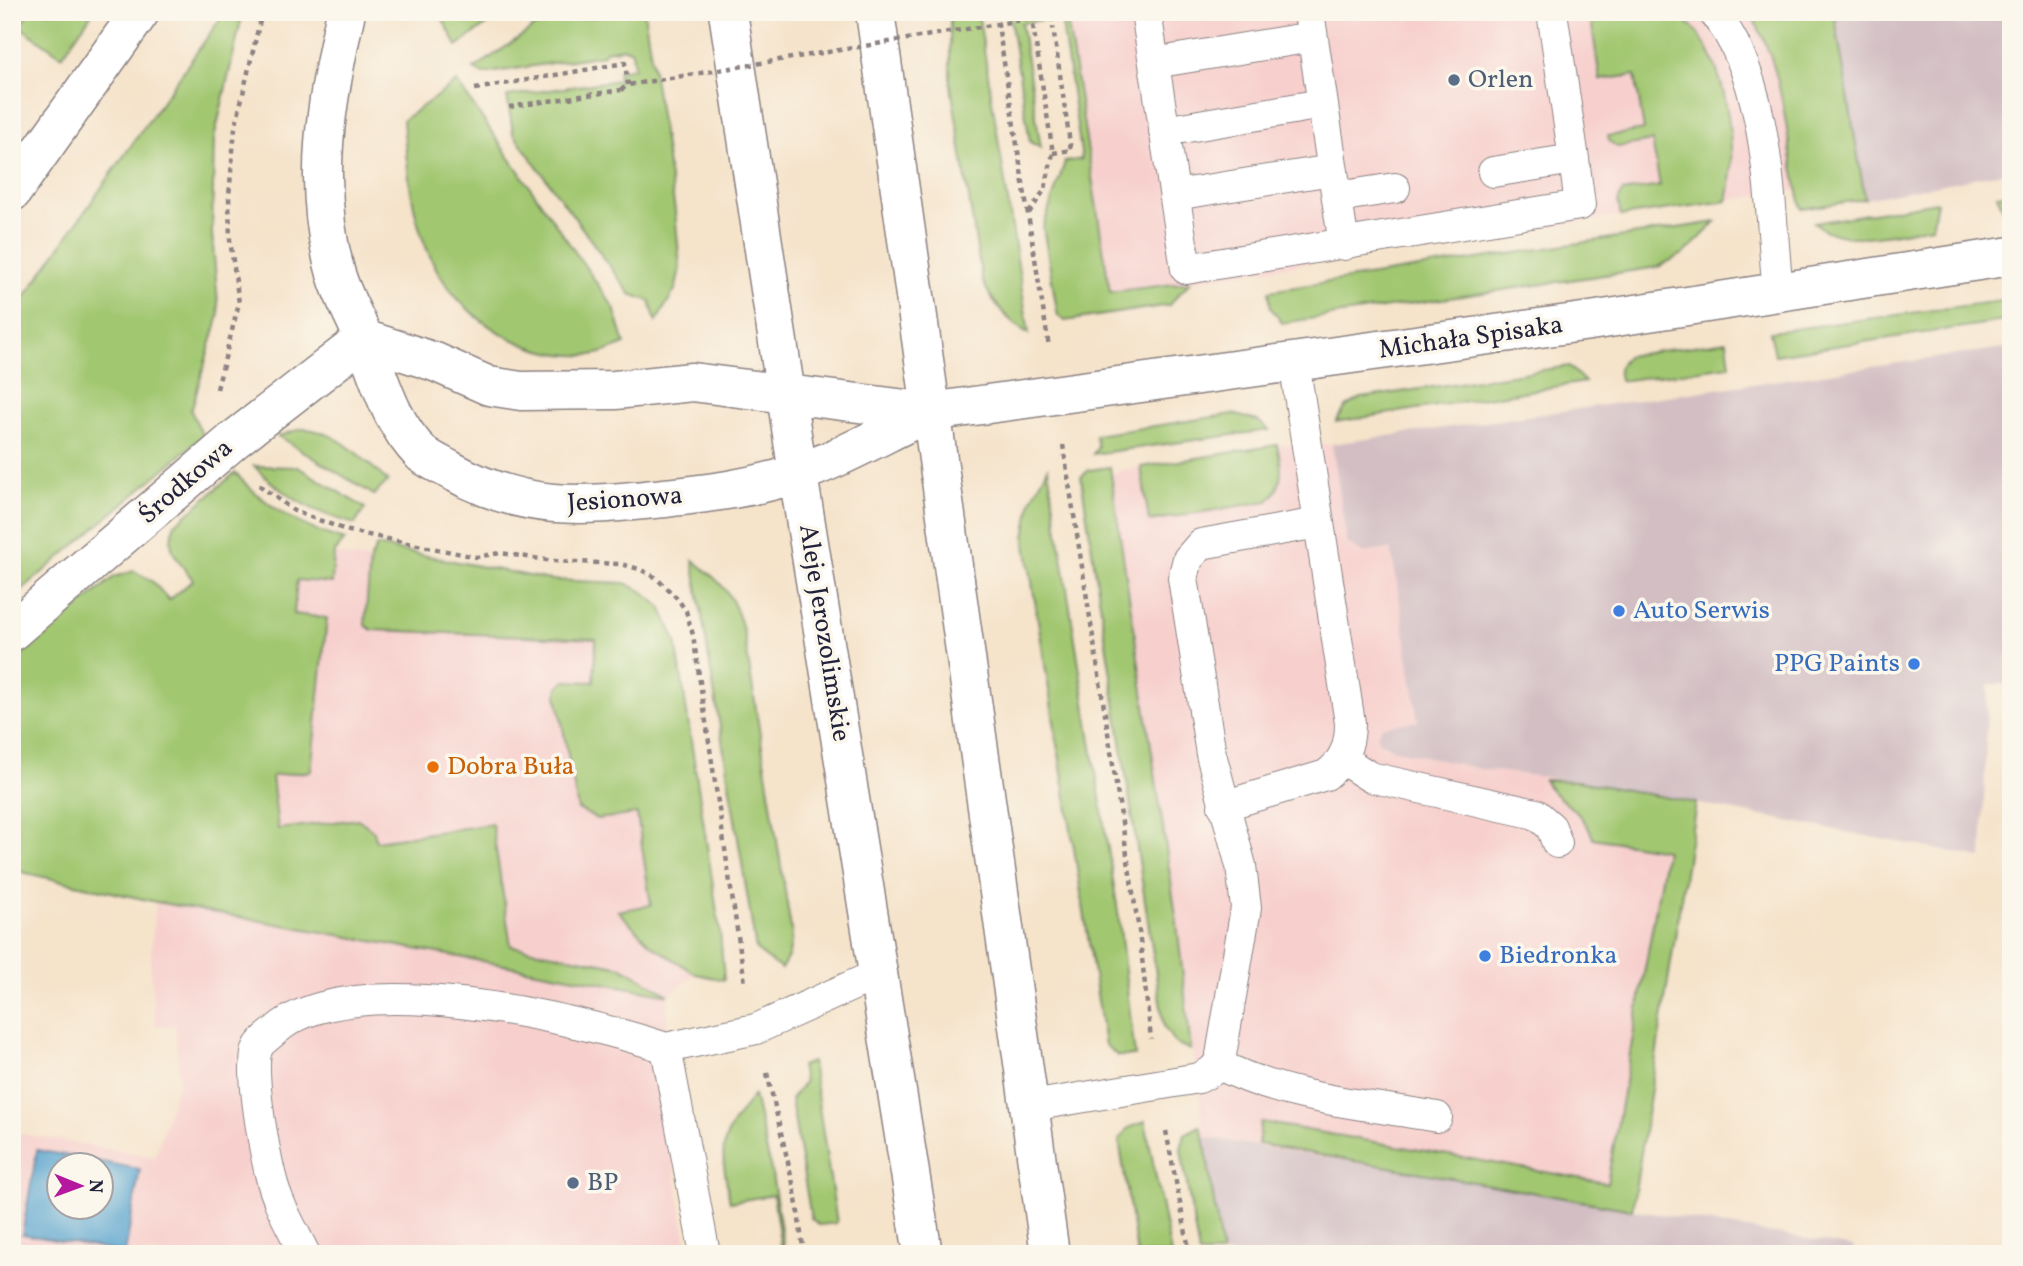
<svg xmlns="http://www.w3.org/2000/svg" width="2023" height="1266" font-family="Vollkorn,serif">
  <rect width="100%" height="100%" fill="#fbf7ec"/>
  <filter id="ink" filterUnits="userSpaceOnUse"><feTurbulence type="fractalNoise" baseFrequency=".0143" numOctaves="2"/><feDisplacementMap in="SourceGraphic" scale="14" xChannelSelector="R" yChannelSelector="G"/><feConvolveMatrix kernelMatrix="1 2 1 2 8 2 1 2 1" color-interpolation-filters="sRGB"/></filter>
  <filter id="wash" filterUnits="userSpaceOnUse"><feTurbulence type="fractalNoise" baseFrequency=".00686" numOctaves="4" result="noise"/><feDisplacementMap in="SourceGraphic" scale="28" xChannelSelector="R" yChannelSelector="G"/><feGaussianBlur stdDeviation="1.57" result="paint"/><feColorMatrix in="noise" values="0 0 0 0 0 0 0 0 0 0 0 0 0 0 0 0 0 1.4 0 .05"/><feComposite in="paint" operator="in"/></filter>
  <g filter="url(#wash)">
    <rect width="100%" height="100%" fill="#f5e3ca"/>
    <path fill="#f7d0cd" fill-rule="evenodd" d="M 1066,12 L 1749,12 L 1761,31 L 1773,60 L 1797,190 L 1110,293 Z
      M 1332,444 L 1338,487 L 1363,553 L 1392,549 L 1418,721 L 1393,749 L 1480,769 L 1578,781 L 1696,803 L 1632,1210 L 1204,1137 L 1177,923 L 1111,475 L 1122,470 L 1277,445 Z
      M 281,544 L 640,611 L 696,974 L 669,995 L 661,1086 L 688,1254 L 12,1254 L 12,1132 L 155,1157 L 179,1079 L 175,1026 L 156,1025 L 150,963 L 156,902 L 218,912 ZM 60,1164 L 102,1164 L 102,1206 L 60,1206 Z"/>
    <path fill="#d2bec3" d="M 1834,12 L 2011,12 L 2011,171 L 1865,199 Z
      M 2011,347 L 2011,684 L 1988,684 L 1982,858 L 1578,781 L 1480,769 L 1393,749 L 1379,741 L 1377,736 L 1381,727 L 1418,721 L 1395,571 L 1391,549 L 1363,553 L 1347,543 L 1332,444 Z
      M 1204,1137 L 1854,1247 L 1852,1254 L 1222,1254 Z"/>
    <path fill="#a2c771" stroke="#627456" stroke-width="2" d="M 29,12 L 93,12 L 62,56 L 20,27 Z
      M 225,12 L 243,12 L 214,139 L 212,233 L 219,315 L 191,411 L 203,436 L 12,598 L 12,315 Z
      M 439,12 L 504,12 L 457,46 Z
      M 608,12 L 644,12 L 675,211 L 680,267 L 676,288 L 656,322 L 650,301 L 630,294 L 513,133 L 507,96 L 619,80 L 618,71 L 634,68 L 632,51 L 625,48 L 605,51 L 603,55 L 483,74 L 474,69 L 540,23 L 608,15 Z
      M 950,12 L 978,12 L 1029,334 C 1007,320 993,304 982,280 L 950,80 Z
      M 1009,12 L 1066,12 L 1110,292 L 1190,282 L 1169,305 L 1065,321 L 1058,316 L 1043,227 L 1065,162 L 1082,159 L 1061,17 L 1021,23 L 1041,148 L 1030,142 Z
      M 1590,12 C 1606,12 1664,8 1675,14 C 1727,40 1739,152 1727,201 L 1621,216 L 1618,202 L 1622,192 L 1660,186 L 1652,141 L 1617,147 L 1609,141 L 1608,136 L 1644,130 L 1635,75 L 1600,80 Z
      M 1749,12 L 1834,12 L 1865,199 L 1802,209 C 1784,143 1788,71 1749,12 Z
      M 457,82 L 614,308 L 625,344 C 614,348 601,355 590,355 C 521,359 455,315 428,252 C 410,210 407,165 403,120 Z
      M 2011,193 L 2011,212 L 2005,213 L 1997,195 Z
      M 1937,202 L 1932,227 C 1894,232 1846,249 1814,223 Z
      M 1716,222 L 1685,253 L 1658,267 L 1282,323 L 1271,308 L 1269,291 Z
      M 2007,300 L 2011,320 L 1775,355 L 1770,332 Z
      M 1727,341 L 1730,366 L 1620,381 L 1618,368 L 1627,356 Z
      M 1569,366 L 1585,382 L 1336,422 L 1346,407 L 1361,398 Z
      M 1233,414 L 1258,421 L 1269,430 L 1093,454 L 1098,447 L 1095,435 Z
      M 301,429 C 336,428 363,460 388,481 L 374,495 L 278,436 Z
      M 1277,445 C 1282,465 1285,486 1268,501 L 1149,521 L 1141,467 Z
      M 254,466 L 298,467 L 365,508 L 355,524 C 314,513 284,497 254,466 Z
      M 1110,467 L 1177,923 L 1191,1050 L 1175,1043 L 1164,1027 L 1081,477 L 1089,470 Z
      M 1048,468 L 1118,912 L 1135,1056 L 1118,1056 L 1105,1045 L 1025,538 L 1031,501 Z
      M 235,473 C 267,507 300,528 345,540 L 334,553 L 332,583 L 297,580 L 294,614 L 327,618 L 311,771 L 272,776 L 278,829 L 358,819 L 374,831 L 376,841 L 492,824 L 511,946 L 622,967 L 669,995 L 156,902 L 12,870 L 12,663 L 114,577 L 134,571 L 153,582 L 169,600 L 193,580 C 179,561 164,550 175,524 Z
      M 377,546 L 550,580 L 625,583 L 642,591 L 661,607 L 676,641 L 720,932 L 724,980 L 696,974 L 650,944 L 618,911 L 651,905 L 637,814 L 597,819 L 578,809 L 557,696 L 558,687 L 565,681 L 594,682 L 596,639 L 372,630 L 365,625 L 370,560 Z
      M 693,560 C 723,583 735,596 744,634 L 792,935 L 789,955 L 781,969 L 756,950 Z
      M 1544,780 L 1578,781 L 1696,803 L 1632,1210 L 1258,1144 L 1261,1122 L 1607,1183 L 1666,850 L 1593,838 C 1582,807 1556,802 1544,780 Z
      M 812,1062 L 837,1223 L 819,1225 L 811,1218 L 791,1100 L 804,1082 L 801,1066 Z
      M 754,1095 L 772,1174 L 785,1254 L 782,1254 L 773,1195 L 730,1202 C 720,1145 717,1142 754,1095 Z
      M 1145,1121 L 1171,1254 L 1137,1254 L 1119,1140 L 1127,1129 Z
      M 1200,1126 L 1204,1137 L 1222,1254 L 1199,1254 L 1181,1149 L 1185,1134 Z"/>
    <path fill="#55a2ce" stroke="#3c6284" stroke-width="2" fill-rule="evenodd" d="M 37,1150 L 140,1169 L 125,1253 L 22,1234 ZM 60,1164 L 102,1164 L 102,1206 L 60,1206 Z"/>
  </g>
  <g filter="url(#ink)">
    <g fill="none" stroke-linecap="round" stroke-linejoin="round">
      <g stroke="#8c8282" stroke-width="32">
        <path id="lane" d="M 1146,12 L 1186,269 L 1580,205 L 1574,159
          M 1309,12 L 1344,245
          M 1713,12 C 1771,79 1769,207 1778,292
          M 1154,63 L 1312,37
          M 1164,131 L 1322,104
          M 1493,172 L 1574,159 L 1552,12
          M 1175,195 L 1332,170
          M 1337,197 L 1395,188
          M 1342,759 L 1370,777 L 1536,814 L 1551,827 L 1557,843
          M 1223,806 L 1326,775 C 1344,762 1350,745 1350,723 L 1294,362
          M 1218,1064 C 1284,1099 1364,1104 1437,1117
          M 1031,1106 L 1199,1078 L 1212,1071 L 1220,1061 L 1246,908 L 1241,866 L 1211,754 L 1183,578 L 1188,559 L 1201,544 L 1318,523
          M 305,1254 C 296,1235 284,1216 277,1196 C 267,1173 249,1072 257,1050 C 259,1043 269,1036 275,1031 C 347,964 579,1019 666,1048
          M 705,1254 L 666,1048 L 756,1029 L 880,973"/>
      </g>
      <g stroke="#8c8282" stroke-width="41">
        <path id="street" d="M 12,631 L 234,440 L 364,339"/>
      </g>
      <g stroke="#8c8282" stroke-width="41">
        <path id="secondary" d="M 346,12 C 326,100 311,184 336,274 C 343,298 356,318 365,342 C 381,382 390,422 422,454 C 430,460 441,465 450,470 C 526,513 583,506 665,498 C 710,493 753,488 795,474 C 841,459 886,432 930,412
          M 728,12 L 798,474 L 923,1254
          M 875,12 L 1050,1254
          M 364,339 L 435,362 L 489,386 L 521,391 L 615,390 L 692,382 L 930,412 L 1590,321 L 2011,256"/>
      </g>
      <g stroke="#8c8282" stroke-width="41">
        <path id="highway" d="M 12,192 L 140,12"/>
      </g>
      <path stroke="#8c8282" stroke-width="4.5" stroke-dasharray="5 5" stroke-linecap="butt" d="M 996,12 L 1049,347
        M 475,89 L 625,63 L 628,85
        M 509,107 L 621,90
        M 1053,153 L 1071,150 L 1053,27
        M 1029,213 L 1045,189 L 1053,153 L 1032,19
        M 217,389 L 239,303 L 230,240 L 229,196 L 235,128 L 262,12
        M 1063,445 L 1139,931 L 1151,1039
        M 259,485 L 294,511 L 349,531 L 476,557 L 500,553 L 553,561 L 621,564 L 639,569 L 655,577 L 677,598 L 686,611 L 693,635 L 745,983
        M 767,1073 L 795,1192 L 804,1254
        M 1166,1131 L 1190,1254"/>
      <use href="#lane" stroke="#fff" stroke-width="30"/>
      <use href="#street" stroke="#fff" stroke-width="38"/>
      <use href="#secondary" stroke="#fff" stroke-width="38"/>
      <use href="#highway" stroke="#fff" stroke-width="38"/>
      <path stroke="#8c8282" stroke-width="4.5" stroke-dasharray="5 5" stroke-linecap="butt" d="M 621,90 L 628,85 L 1052,15 L 1053,27"/>
    </g>
  </g>
  <g fill="#5c6f8a" stroke="#fbf7ec" stroke-width="2.5">
    <circle cx="1454" cy="80" r="7"/>
    <circle cx="573" cy="1183" r="7"/>
  </g>
  <g fill="#3f7fe0" stroke="#fbf7ec" stroke-width="2.5">
    <circle cx="1619" cy="611" r="7"/>
    <circle cx="1914" cy="664" r="7"/>
    <circle cx="1485" cy="956" r="7"/>
  </g>
  <circle fill="#e8710a" stroke="#fbf7ec" stroke-width="2.5" cx="433" cy="767" r="7"/>
  <g text-anchor="middle" dominant-baseline="central" stroke-width="7" stroke-linejoin="round" paint-order="stroke">
    <g font-size="26" fill="#4e5e75" stroke="#fbf7ec" text-anchor="start">
      <text x="1468" y="80">Orlen</text>
      <text x="587" y="1183">BP</text>
    </g>
    <g font-size="26" fill="#22223b" stroke="#fbf7ec">
      <text transform="translate(1471 338) rotate(-8)">Michała Spisaka</text>
      <text transform="translate(186 482) rotate(-41)">Środkowa</text>
      <text transform="translate(625 500) rotate(-4)">Jesionowa</text>
      <text transform="translate(824 633) rotate(81)">Aleje Jerozolimskie</text>
    </g>
    <g font-size="26" fill="#366cbe" stroke="#fbf7ec" text-anchor="start">
      <text x="1633" y="611">Auto Serwis</text>
      <text x="1900" y="664" text-anchor="end">PPG Paints</text>
      <text x="1499" y="956">Biedronka</text>
    </g>
    <g font-size="26" fill="#c56008" stroke="#fbf7ec" text-anchor="start">
      <text x="447" y="767">Dobra Buła</text>
    </g>
  </g>
  <rect width="2023" height="1266" fill="none" stroke="#fbf7ec" stroke-width="42"/>
  <g transform="translate(80 1186) rotate(91)"><circle r="33" fill="#fbf7ec" stroke="#a4a2a5" stroke-width="2"/>
  <path d="M0-5L12 26L0 18L-12 26Z" fill="#b5179e"/>
  <text y="-10" font-size="19" font-weight="bold" text-anchor="middle" fill="#22223b">N</text>
  </g>
</svg>
